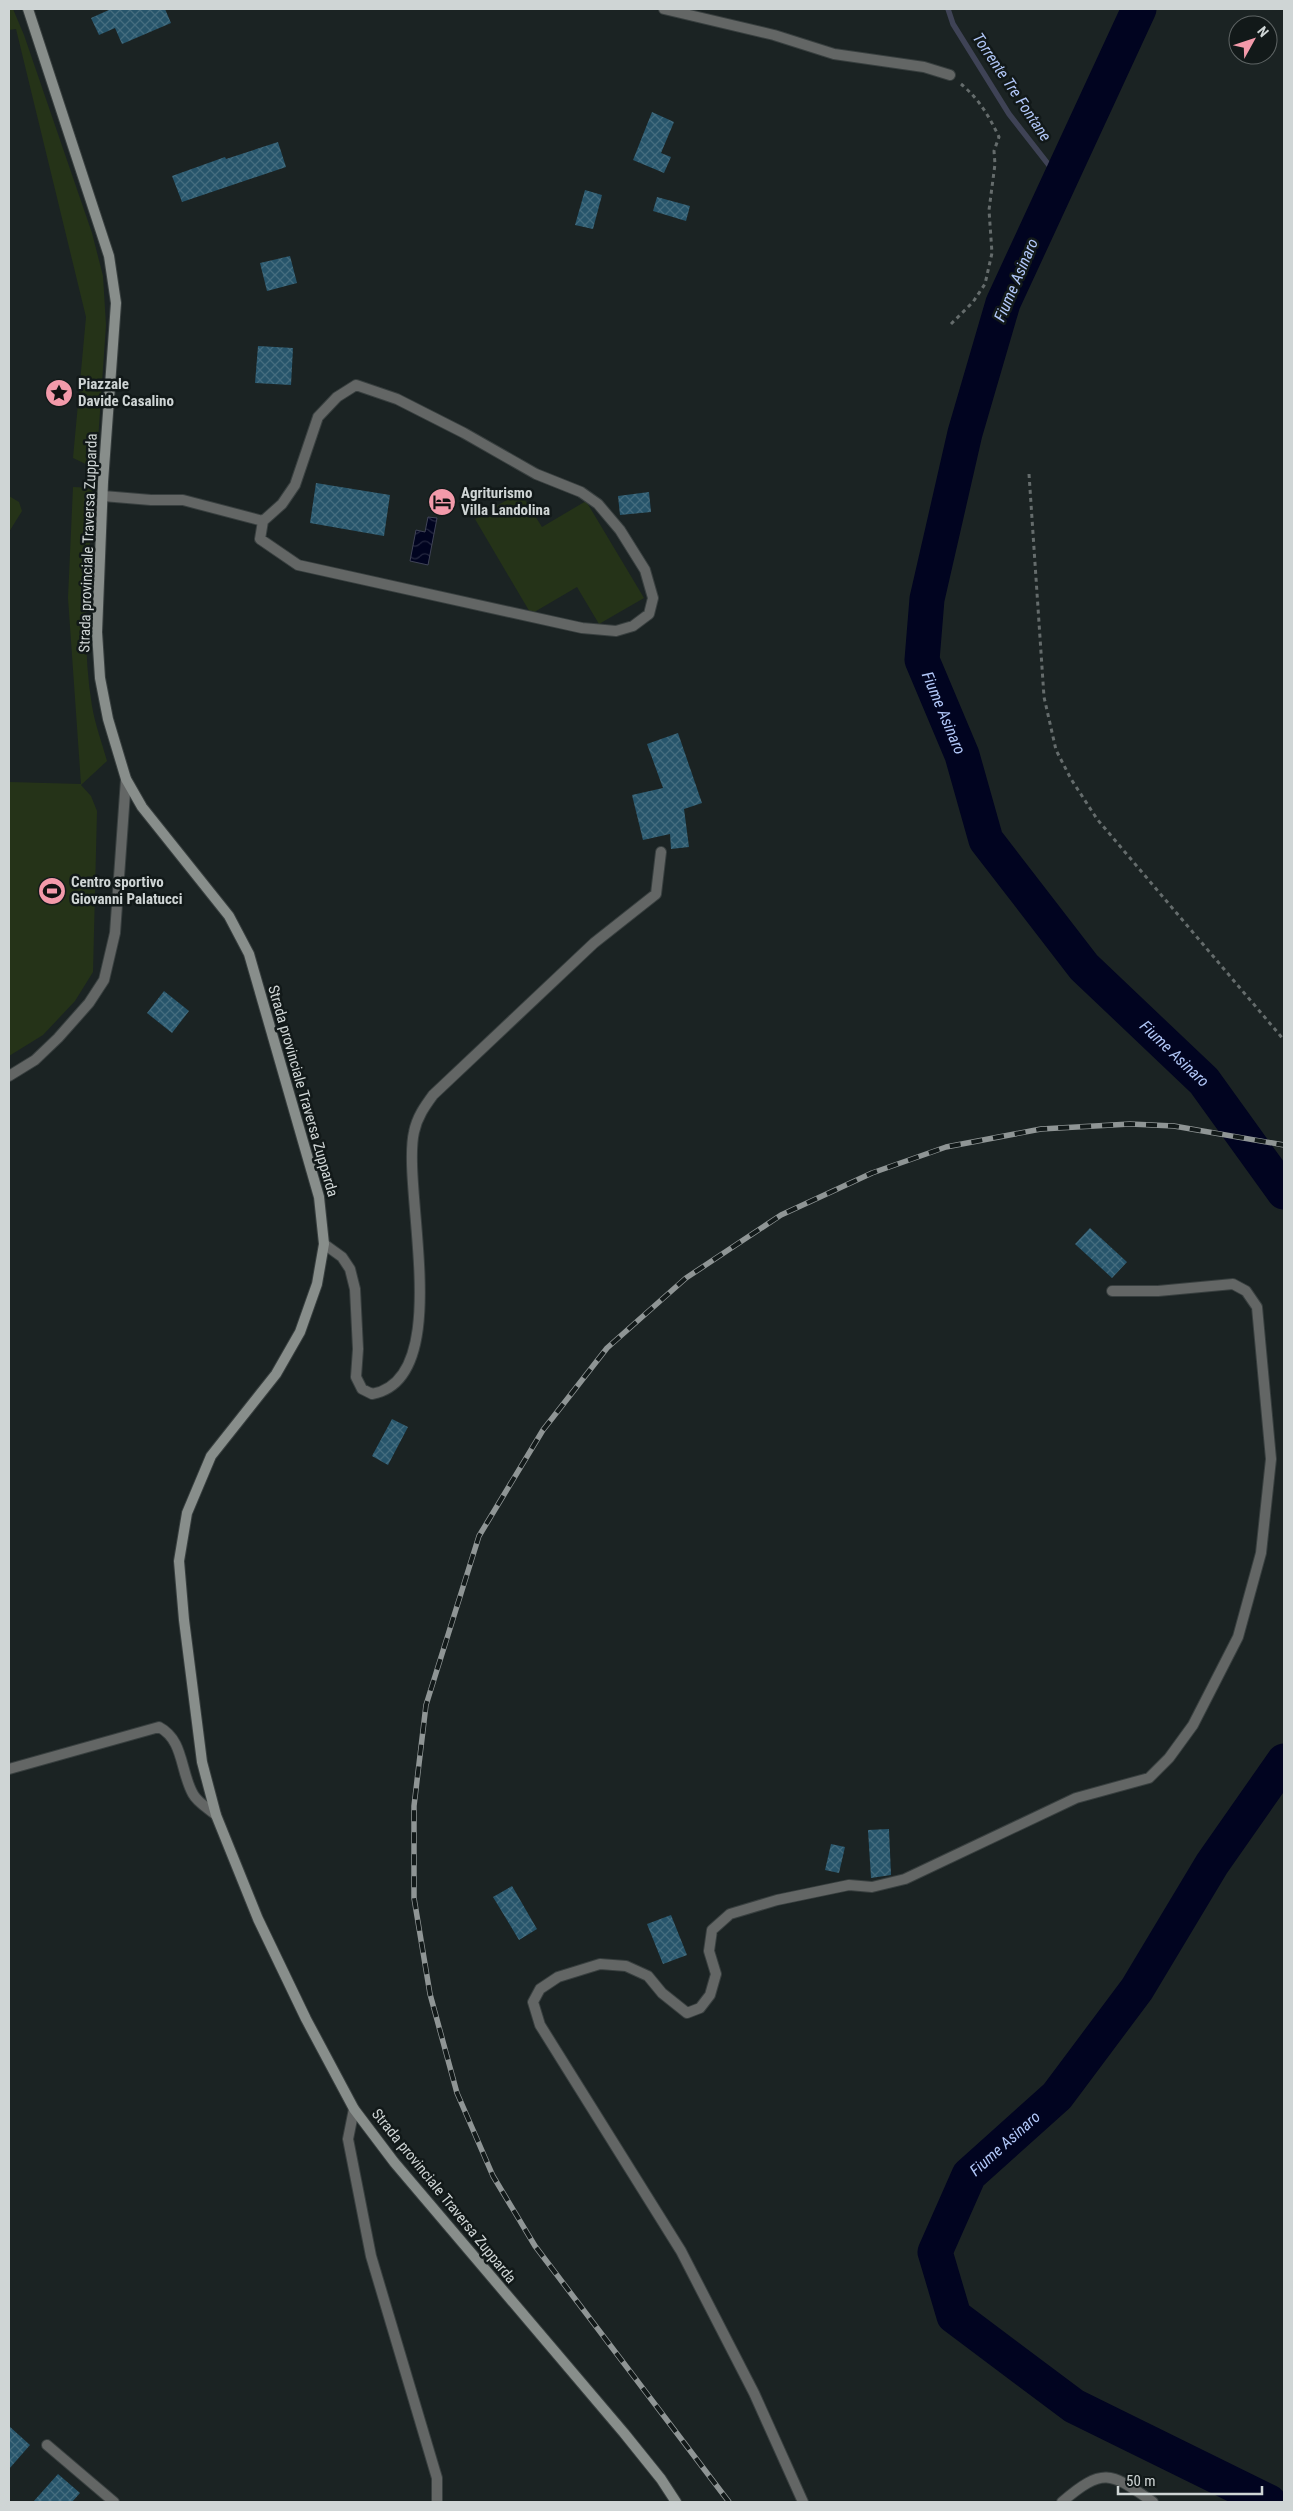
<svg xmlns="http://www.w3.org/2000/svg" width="1293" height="2511" font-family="'Roboto Condensed',sans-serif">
  <defs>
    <pattern id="water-waves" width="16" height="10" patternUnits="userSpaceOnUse" patternTransform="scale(1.25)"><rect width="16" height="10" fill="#010420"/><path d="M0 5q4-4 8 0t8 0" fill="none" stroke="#252840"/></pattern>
    <pattern id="building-cross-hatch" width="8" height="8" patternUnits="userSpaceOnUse" patternTransform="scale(1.25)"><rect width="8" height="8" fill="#27556b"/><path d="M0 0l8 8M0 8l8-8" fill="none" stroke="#456d7f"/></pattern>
  </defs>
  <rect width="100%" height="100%" fill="#1b2323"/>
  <path fill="#253318" d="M 9,9 L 13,9 L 24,35 L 92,233 L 103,276 L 106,325 L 96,469 L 73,458 L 86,317 L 16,29 L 9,30 Z
    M 73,487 L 94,488 C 89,560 80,634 92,706 C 95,724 102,743 107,761 L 81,785 L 91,796 L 97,811 L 93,972 L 75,1001 L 43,1035 L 9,1056 L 9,782 L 81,784 L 68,598 Z
    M 520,492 L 542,527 L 586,501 L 644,598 L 599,624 L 577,587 L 531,614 L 475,519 Z
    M 9,496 L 19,502 L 22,511 L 9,532 Z"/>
  <path fill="url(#water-waves)" stroke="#3f4356" d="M 428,517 L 437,518 L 428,565 L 410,561 L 416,530 L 425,532 Z"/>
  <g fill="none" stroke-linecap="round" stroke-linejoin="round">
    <path stroke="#3f4356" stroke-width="5.5" d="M 948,9 L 953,24 L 1009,114 L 1059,178"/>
    <g stroke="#010420" stroke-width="35">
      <path id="s1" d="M 1139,9 L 1003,303 L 965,433 L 927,599 L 922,660 L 962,755 L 986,840 L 1084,967 L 1204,1081 L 1284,1192"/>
      <path id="s2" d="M 1269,2502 L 1074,2406 L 954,2316 L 935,2252 L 969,2175 L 1057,2096 L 1137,1989 L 1212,1864 L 1284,1761"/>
    </g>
  </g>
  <path fill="url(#building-cross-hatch)" d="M 111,9 L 165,9 L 171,23 L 122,44 L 115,28 L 99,35 L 91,18 Z
    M 652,112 L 674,122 L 661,153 L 671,157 L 664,173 L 633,160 Z
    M 278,142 L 286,167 L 182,202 L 172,176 L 225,157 L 226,159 Z
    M 585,190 L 602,195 L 593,229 L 575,225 Z
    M 657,197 L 690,206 L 686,221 L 653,211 Z
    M 290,256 L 297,283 L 267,291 L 260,263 Z
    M 258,346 L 293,348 L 291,385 L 255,383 Z
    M 316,483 L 390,495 L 384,536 L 310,523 Z
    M 649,492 L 651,512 L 620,515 L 618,496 Z
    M 678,733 L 702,803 L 684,809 L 689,847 L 671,849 L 670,834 L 643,840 L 632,795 L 663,788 L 647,744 Z
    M 164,991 L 189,1011 L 172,1033 L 147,1013 Z
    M 1090,1228 L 1127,1262 L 1112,1278 L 1075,1244 Z
    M 392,1419 L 408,1427 L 388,1465 L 372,1456 Z
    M 889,1829 L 891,1875 L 871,1878 L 868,1830 Z
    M 831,1844 L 845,1847 L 839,1873 L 825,1870 Z
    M 512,1886 L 537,1929 L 519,1940 L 493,1897 Z
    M 671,1915 L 687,1955 L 663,1964 L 647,1924 Z
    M 9,2426 L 30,2445 L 9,2469 Z
    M 58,2474 L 80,2493 L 72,2502 L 33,2502 Z"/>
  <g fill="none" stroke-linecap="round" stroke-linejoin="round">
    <g stroke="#383f3f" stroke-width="12">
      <path id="lane" d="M 103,496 L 151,500 L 183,500 L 263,521 L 260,539 L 298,565 L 582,628 L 616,631 L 633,626 L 649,614 L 653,598 L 645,570 L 620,530 L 598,504 L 581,492 L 536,474 L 464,433 L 397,399 L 356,385 L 337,397 L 318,417 L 295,485 L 282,504 L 263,521
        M 324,1244 L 342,1257 L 350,1269 L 355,1289 L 358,1349 L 356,1377 L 362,1389 L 372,1394 C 456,1379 401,1189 414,1132 C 417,1117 425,1106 433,1095 L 594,943 L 656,894 L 661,852
        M 9,1769 L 159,1727 C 184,1740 180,1771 193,1794 C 197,1802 209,1809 216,1815
        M 354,2109 L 348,2139 L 371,2256 L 437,2478 L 437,2502
        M 47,2445 L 114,2502
        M 803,2502 L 754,2393 L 681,2251 L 540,2025 L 533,2002 L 540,1989 L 558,1977 L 600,1964 L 626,1966 L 648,1976 L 662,1993 L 687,2013 L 700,2008 L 710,1995 L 716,1974 L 709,1951 L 712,1930 L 730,1914 L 777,1900 L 849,1885 L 872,1887 L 905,1879 L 1076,1798 L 1149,1778 L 1169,1758 L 1193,1725 L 1238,1637 L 1261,1553 L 1271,1459 L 1257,1307 L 1246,1291 L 1233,1284 L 1158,1291 L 1112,1291
        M 1062,2502 C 1104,2466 1111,2473 1153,2502"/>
    </g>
    <g stroke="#383f3f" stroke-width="12">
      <path id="street" d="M 664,9 L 774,35 L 834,54 L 924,67 L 950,75
        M 9,1076 L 35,1060 L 58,1038 L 89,1003 L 104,980 L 115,933 L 126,779"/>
    </g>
    <g stroke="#383f3f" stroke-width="12">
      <path id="secondary" d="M 28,9 L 109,256 L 116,303 L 103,482 L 97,632 L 100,678 L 108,719 L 126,779 L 142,807 L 229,916 L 249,954 L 319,1197 L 324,1244 L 317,1284 L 300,1332 L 276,1374 L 211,1456 L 187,1513 L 179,1561 L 184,1620 L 202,1762 L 216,1815 L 258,1919 L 306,2019 L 354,2109 L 394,2162 L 624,2433 L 661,2479 L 676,2502"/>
    </g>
    <path stroke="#656c6c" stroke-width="3" stroke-dasharray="4 4" stroke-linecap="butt" d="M 951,324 L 973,302 L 985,284 L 992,253 L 989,210 L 995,164 L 994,151 L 999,137 C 989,116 979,99 961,84
      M 1029,474 L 1044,697 L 1056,750 L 1071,779 L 1097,819 L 1284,1040"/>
    <use href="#lane" stroke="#636665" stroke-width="10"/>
    <use href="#street" stroke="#636665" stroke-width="10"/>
    <use href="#secondary" stroke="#888e8b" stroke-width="10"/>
    <g stroke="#8f9595" stroke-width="5.5">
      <path id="rail" d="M 729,2502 L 535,2246 L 493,2176 L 457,2093 L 430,1994 L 414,1898 L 414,1806 L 426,1705 L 479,1536 L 543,1430 L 607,1348 L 686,1278 L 781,1215 L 872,1173 L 946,1147 L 1041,1129 L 1130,1124 L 1174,1126 L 1284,1145"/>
    </g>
    <use href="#rail" stroke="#121919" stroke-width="4" stroke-dasharray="11" stroke-linecap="butt"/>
  </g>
  <defs>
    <g id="sight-disc" transform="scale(1.4375)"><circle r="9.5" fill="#f39aaa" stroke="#121919"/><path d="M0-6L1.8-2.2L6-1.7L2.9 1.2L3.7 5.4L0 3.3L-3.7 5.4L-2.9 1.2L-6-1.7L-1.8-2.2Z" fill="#111"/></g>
    <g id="hotel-disc" transform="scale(1.4375)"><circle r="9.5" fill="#f39aaa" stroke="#121919"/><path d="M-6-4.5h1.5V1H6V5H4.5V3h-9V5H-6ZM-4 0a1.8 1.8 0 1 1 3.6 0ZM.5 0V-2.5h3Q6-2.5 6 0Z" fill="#111"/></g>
    <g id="stadium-disc" transform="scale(1.4375)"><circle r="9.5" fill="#f39aaa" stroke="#121919"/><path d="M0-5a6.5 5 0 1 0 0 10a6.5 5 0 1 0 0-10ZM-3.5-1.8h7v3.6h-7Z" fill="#111"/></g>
  </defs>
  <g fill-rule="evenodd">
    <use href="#sight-disc" x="59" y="393"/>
    <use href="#hotel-disc" x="442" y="502"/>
    <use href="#stadium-disc" x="52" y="891"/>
  </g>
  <g text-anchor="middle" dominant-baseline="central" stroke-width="5" stroke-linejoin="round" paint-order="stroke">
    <g font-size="15" font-weight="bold" fill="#cfd5d5" stroke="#121919" text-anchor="start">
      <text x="78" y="384">Piazzale<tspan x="78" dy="17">Davide Casalino</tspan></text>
      <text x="461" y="493">Agriturismo<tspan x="461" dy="17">Villa Landolina</tspan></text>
      <text x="71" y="882">Centro sportivo<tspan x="71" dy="17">Giovanni Palatucci</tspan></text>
    </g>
    <g font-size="15" fill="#cfd5d5" stroke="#121919">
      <text transform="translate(88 543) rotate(-88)">Strada provinciale Traversa Zupparda</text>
      <text transform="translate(303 1091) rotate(74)">Strada provinciale Traversa Zupparda</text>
      <text transform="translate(444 2196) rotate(51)">Strada provinciale Traversa Zupparda</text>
    </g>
    <g font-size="16" font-style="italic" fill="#b1c7f8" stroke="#121919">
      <text transform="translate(1012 87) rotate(56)">Torrente Tre Fontane</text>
      <text transform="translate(1016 280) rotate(-67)">Fiume Asinaro</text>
      <text stroke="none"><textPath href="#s1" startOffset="748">Fiume Asinaro</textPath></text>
      <text stroke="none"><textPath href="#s1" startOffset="1168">Fiume Asinaro</textPath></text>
      <text stroke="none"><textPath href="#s2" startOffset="566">Fiume Asinaro</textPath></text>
    </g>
  </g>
  <rect width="1293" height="2511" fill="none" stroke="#cfd5d5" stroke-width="20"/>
  <g transform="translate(1253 40) rotate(50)"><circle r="24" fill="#121919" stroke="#5e6464"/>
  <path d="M0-4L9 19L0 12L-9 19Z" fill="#f39aaa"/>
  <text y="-8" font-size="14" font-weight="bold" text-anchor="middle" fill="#cfd5d5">N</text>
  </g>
  <path d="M1118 2486v8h144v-8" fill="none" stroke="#cfd5d5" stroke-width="2.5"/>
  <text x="1126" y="2486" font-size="15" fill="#cfd5d5" stroke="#121919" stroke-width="4" paint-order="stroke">50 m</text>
</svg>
